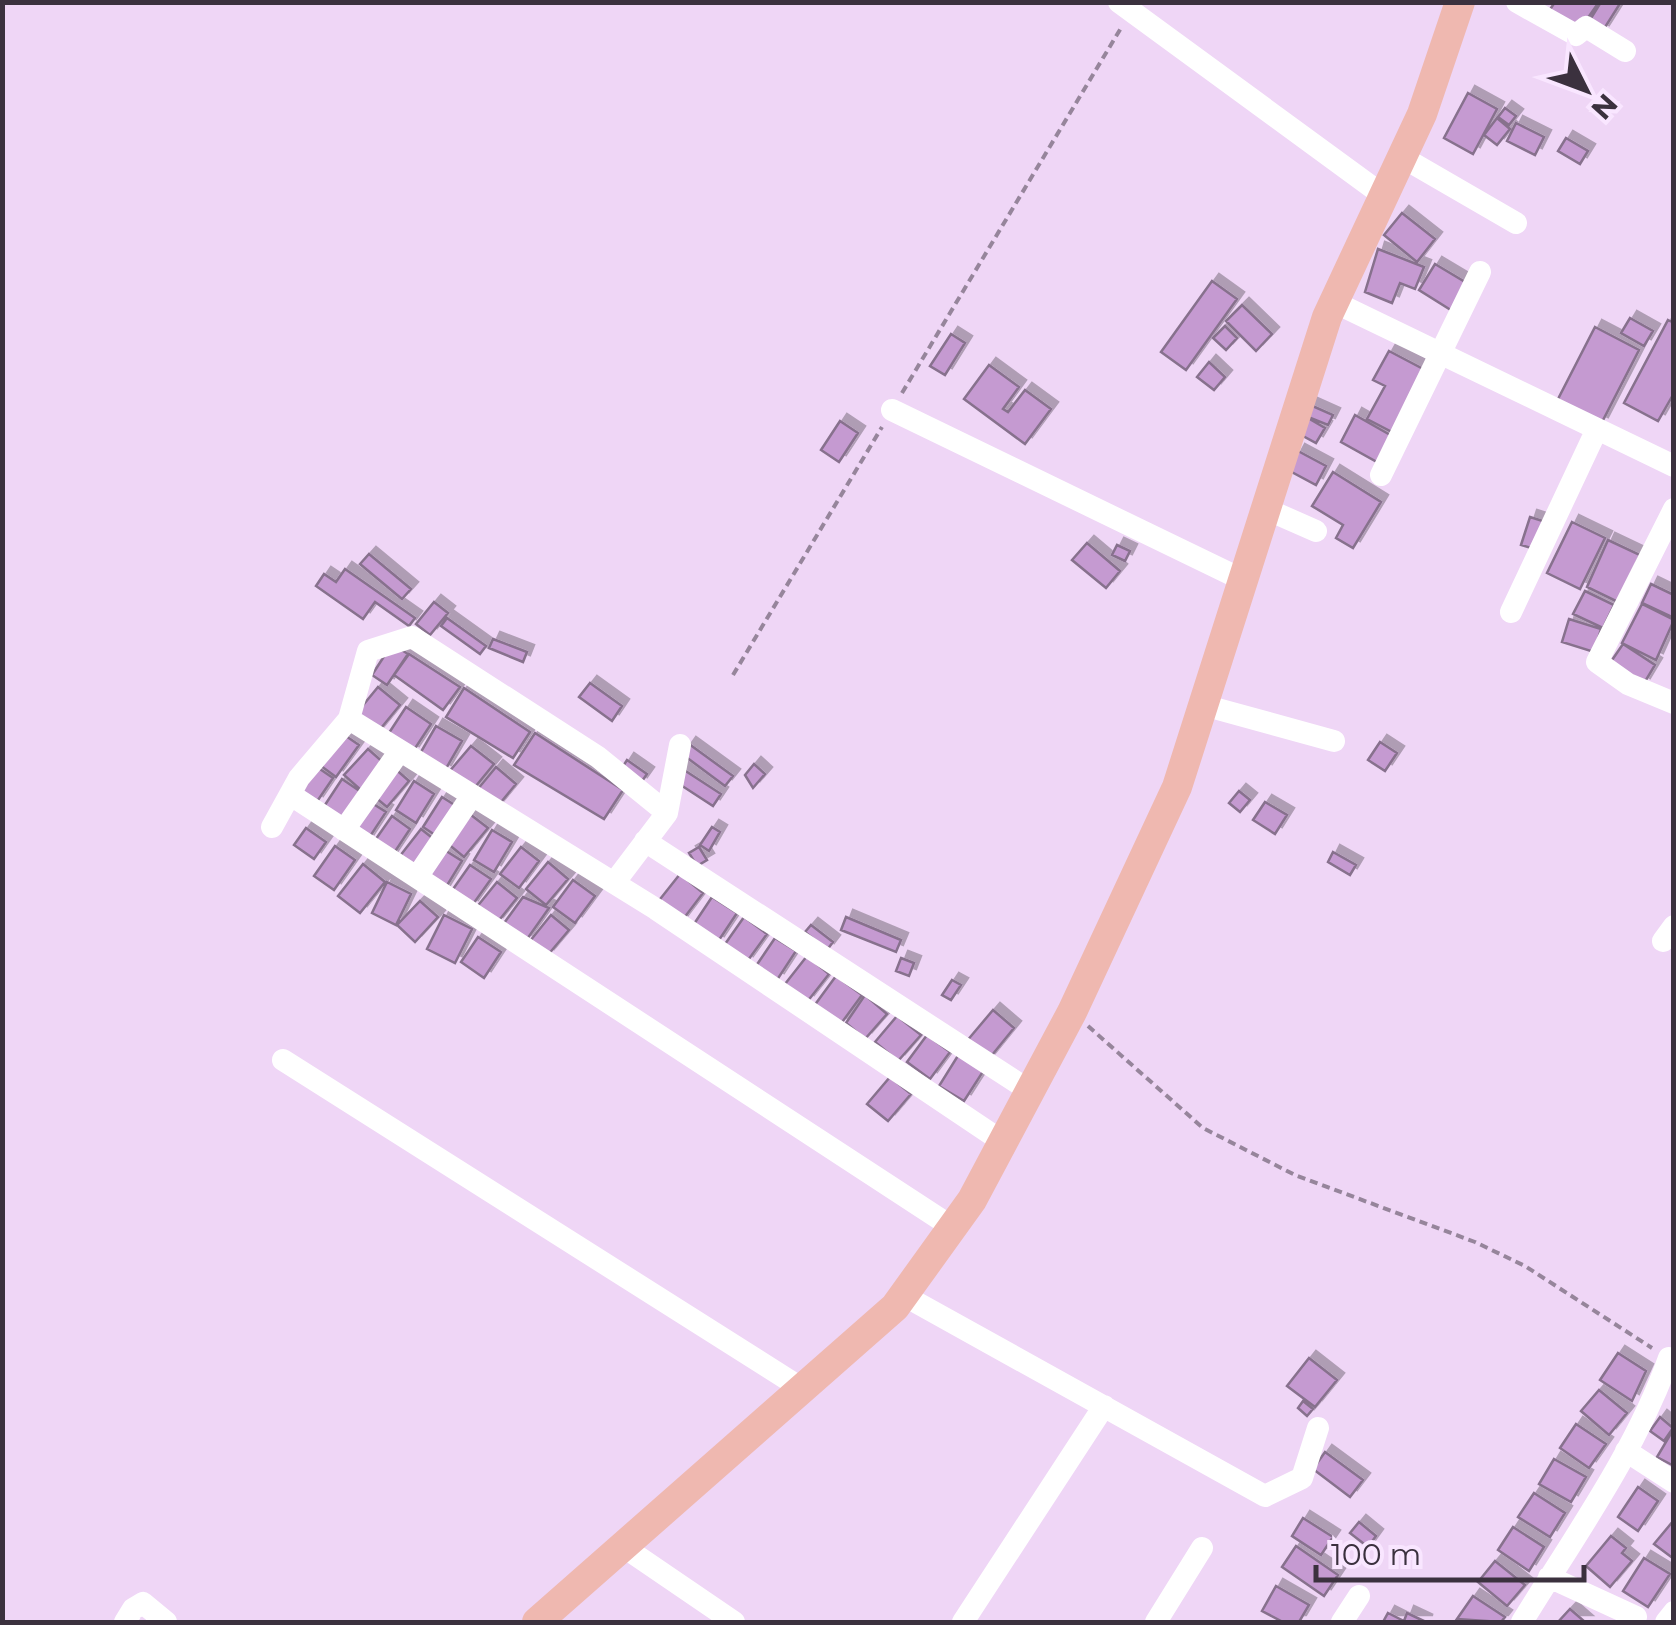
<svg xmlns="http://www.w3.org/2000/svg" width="1676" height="1625" font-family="Montserrat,sans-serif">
  <defs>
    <filter id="shadow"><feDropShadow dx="7" dy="-7" stdDeviation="0" flood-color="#0004"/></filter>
  </defs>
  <rect width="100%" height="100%" fill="#efd6f6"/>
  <path fill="#c59ad1" stroke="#87718d" stroke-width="2.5" filter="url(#shadow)" d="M 1555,2 L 1599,2 L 1578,32 L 1549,11 Z
    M 1601,2 L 1621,2 L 1602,32 L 1588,23 Z
    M 1468,93 L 1497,109 L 1473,154 L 1444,138 Z
    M 1505,108 L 1516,116 L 1509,125 L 1498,117 Z
    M 1497,118 L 1510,129 L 1497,145 L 1484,135 Z
    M 1516,123 L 1544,137 L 1535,155 L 1507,141 Z
    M 1566,138 L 1588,151 L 1580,164 L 1558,151 Z
    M 1402,213 L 1435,239 L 1417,262 L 1384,235 Z
    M 1378,249 L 1424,267 L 1415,289 L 1400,283 L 1392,303 L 1365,292 Z
    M 1435,264 L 1470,285 L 1454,312 L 1419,290 Z
    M 1212,281 L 1237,299 L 1186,370 L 1161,352 Z
    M 1242,305 L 1272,334 L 1256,351 L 1226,321 Z
    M 1630,318 L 1653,331 L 1644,346 L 1621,333 Z
    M 1668,320 L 1674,323 L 1674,393 L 1658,421 L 1624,403 Z
    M 1225,326 L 1237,338 L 1226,350 L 1213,338 Z
    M 1595,327 L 1639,350 L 1601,424 L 1557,401 Z
    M 951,334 L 965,343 L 945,375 L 930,366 Z
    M 1389,351 L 1425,370 L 1392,432 L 1367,419 L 1385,386 L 1373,380 Z
    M 1209,362 L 1225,377 L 1214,390 L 1197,377 Z
    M 989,365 L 1019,387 L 1003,409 L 1008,412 L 1025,390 L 1051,409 L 1025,444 L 964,399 Z
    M 1308,404 L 1333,415 L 1328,425 L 1303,415 Z
    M 1301,414 L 1325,428 L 1316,443 L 1292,430 Z
    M 1355,415 L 1392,436 L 1377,462 L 1341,442 Z
    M 840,421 L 858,433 L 839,462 L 821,450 Z
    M 1298,451 L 1326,466 L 1316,485 L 1288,470 Z
    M 1333,472 L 1381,502 L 1353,548 L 1336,538 L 1343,525 L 1312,506 Z
    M 1530,517 L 1549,523 L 1541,551 L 1521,545 Z
    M 1572,522 L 1605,538 L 1580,589 L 1547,573 Z
    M 1608,540 L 1640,555 L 1618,602 L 1587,587 Z
    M 1087,543 L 1120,571 L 1106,588 L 1072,560 Z
    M 1117,545 L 1130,551 L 1125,561 L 1112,555 Z
    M 369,554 L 411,589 L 402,599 L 360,564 Z
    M 345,569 L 415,618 L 409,626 L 375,602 L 363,619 L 316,586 L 324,574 L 336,582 Z
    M 1651,584 L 1674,595 L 1674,618 L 1642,603 Z
    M 1585,591 L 1614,605 L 1603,628 L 1573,614 Z
    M 434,602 L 448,613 L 430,635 L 416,624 Z
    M 1642,604 L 1674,620 L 1656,660 L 1622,643 Z
    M 447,618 L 486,646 L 480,654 L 441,626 Z
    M 1569,619 L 1601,629 L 1594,652 L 1562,642 Z
    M 493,639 L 527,652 L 523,662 L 489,648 Z
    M 392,644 L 408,654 L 387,685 L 372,675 Z
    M 1623,644 L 1655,665 L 1643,685 L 1610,663 Z
    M 409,654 L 460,687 L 443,710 L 394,675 Z
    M 590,683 L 622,706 L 612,721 L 579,697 Z
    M 378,687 L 400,705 L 377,733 L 355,715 Z
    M 464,688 L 530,732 L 513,758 L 446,717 Z
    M 406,707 L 431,724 L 412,753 L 387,736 Z
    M 436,726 L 462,741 L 444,772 L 418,757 Z
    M 340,732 L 359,745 L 336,777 L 317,763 Z
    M 535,733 L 623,790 L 604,819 L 514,765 Z
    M 1380,742 L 1397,753 L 1385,771 L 1368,760 Z
    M 689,744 L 733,776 L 725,786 L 682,754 Z
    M 471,746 L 494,764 L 471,792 L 448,773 Z
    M 368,749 L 385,764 L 362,791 L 344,775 Z
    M 627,760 L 647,774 L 640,784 L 620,771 Z
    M 754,764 L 765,774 L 753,788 L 745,775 Z
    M 314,765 L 333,778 L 316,803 L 297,790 Z
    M 392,766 L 409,781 L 387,807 L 370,793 Z
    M 496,767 L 516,784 L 497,807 L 477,790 Z
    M 681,768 L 721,794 L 713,806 L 673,780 Z
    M 342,779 L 364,794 L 343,826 L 321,811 Z
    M 414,781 L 434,794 L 416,823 L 396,810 Z
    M 1239,791 L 1250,800 L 1240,812 L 1229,803 Z
    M 442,797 L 461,809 L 441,839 L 423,827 Z
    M 367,800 L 386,812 L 367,841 L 348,828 Z
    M 1265,802 L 1287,815 L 1275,834 L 1253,820 Z
    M 471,815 L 488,828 L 464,857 L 447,843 Z
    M 392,816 L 410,829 L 390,859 L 371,846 Z
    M 712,827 L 720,832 L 709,851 L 700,845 Z
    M 306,828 L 326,842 L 314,859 L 294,845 Z
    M 421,829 L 440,844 L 415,875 L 396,861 Z
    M 492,830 L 512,842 L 494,872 L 474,860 Z
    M 335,846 L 355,860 L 334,890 L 314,876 Z
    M 521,847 L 539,861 L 519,888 L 500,874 Z
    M 699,847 L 707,860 L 697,866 L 689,853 Z
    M 443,849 L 462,861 L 443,892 L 424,880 Z
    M 1333,852 L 1356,865 L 1350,875 L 1328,862 Z
    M 548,862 L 568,879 L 546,905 L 526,889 Z
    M 363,864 L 385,882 L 360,913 L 338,896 Z
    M 470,865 L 491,879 L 471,907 L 451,892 Z
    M 680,874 L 703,893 L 681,922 L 657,903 Z
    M 573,880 L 595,896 L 575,923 L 553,907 Z
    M 387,882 L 411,894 L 396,925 L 372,913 Z
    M 497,882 L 517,898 L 496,924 L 476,908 Z
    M 523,897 L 549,908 L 525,942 L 502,926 Z
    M 712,897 L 737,913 L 717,943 L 692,927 Z
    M 420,901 L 438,917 L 415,942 L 397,925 Z
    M 444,915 L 472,929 L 455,963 L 427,949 Z
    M 551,915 L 569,930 L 547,956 L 530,941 Z
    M 744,917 L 767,934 L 746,963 L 723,947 Z
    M 846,917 L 901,940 L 896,952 L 841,930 Z
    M 811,925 L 833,942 L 827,950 L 805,932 Z
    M 478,937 L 501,952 L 484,978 L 461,962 Z
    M 775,938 L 796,951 L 777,980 L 756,966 Z
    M 807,956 L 829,974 L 807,1002 L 785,984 Z
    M 901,958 L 914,963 L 909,976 L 896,971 Z
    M 836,976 L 862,995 L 840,1025 L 814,1006 Z
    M 952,980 L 961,985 L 951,1000 L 942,995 Z
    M 865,995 L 887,1014 L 865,1039 L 846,1023 Z
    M 993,1010 L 1014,1028 L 988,1060 L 966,1042 Z
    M 897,1016 L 921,1035 L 898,1061 L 875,1042 Z
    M 927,1035 L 950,1052 L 930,1079 L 907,1062 Z
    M 959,1054 L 984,1070 L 964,1101 L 939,1086 Z
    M 890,1077 L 911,1094 L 888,1121 L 867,1104 Z
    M 1618,1353 L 1646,1371 L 1632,1401 L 1600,1380 Z
    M 1309,1358 L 1337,1380 L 1315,1407 L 1287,1386 Z
    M 1599,1390 L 1627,1413 L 1609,1435 L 1581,1411 Z
    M 1303,1401 L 1313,1409 L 1307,1416 L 1298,1408 Z
    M 1660,1417 L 1673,1428 L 1664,1441 L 1650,1431 Z
    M 1576,1424 L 1606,1444 L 1589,1468 L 1560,1448 Z
    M 1673,1430 L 1674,1430 L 1674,1466 L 1657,1457 Z
    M 1325,1452 L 1363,1480 L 1350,1497 L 1313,1469 Z
    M 1554,1459 L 1586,1477 L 1571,1502 L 1539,1484 Z
    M 1638,1487 L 1658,1501 L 1638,1531 L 1618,1517 Z
    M 1534,1493 L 1565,1513 L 1550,1537 L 1518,1517 Z
    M 1303,1518 L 1333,1537 L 1321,1555 L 1292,1536 Z
    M 1674,1520 L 1674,1559 L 1654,1544 Z
    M 1359,1522 L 1376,1536 L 1368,1547 L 1350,1533 Z
    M 1513,1527 L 1544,1547 L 1529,1571 L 1498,1550 Z
    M 1611,1536 L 1626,1548 L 1622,1553 L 1632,1561 L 1610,1587 L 1586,1566 Z
    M 1296,1546 L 1338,1575 L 1324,1596 L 1282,1567 Z
    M 1644,1558 L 1670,1574 L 1648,1607 L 1623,1591 Z
    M 1495,1561 L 1525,1585 L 1507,1606 L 1478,1582 Z
    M 1276,1586 L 1309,1605 L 1299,1622 L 1283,1622 L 1262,1611 Z
    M 1473,1596 L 1505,1617 L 1501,1622 L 1457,1619 Z
    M 1570,1609 L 1585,1622 L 1558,1622 Z
    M 1388,1613 L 1404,1621 L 1407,1613 L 1426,1622 L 1383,1622 Z"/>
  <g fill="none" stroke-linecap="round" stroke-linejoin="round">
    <path stroke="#96859b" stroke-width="4" stroke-dasharray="8 5" stroke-linecap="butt" d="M 902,393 L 1121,28
      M 733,675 L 882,427
      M 1088,1026 L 1203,1128 L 1295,1175 L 1475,1242 L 1525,1266 L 1652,1348"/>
    <path stroke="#fff" stroke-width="22" d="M 1119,2 L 1384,196
      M 1517,2 L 1576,35 L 1586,27 L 1625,51
      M 1402,157 L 1516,223
      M 1334,302 L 1674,466
      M 892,410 L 1243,580
      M 1381,475 L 1480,272
      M 1266,509 L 1316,531
      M 1674,509 L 1597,662 L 1628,684 L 1674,703
      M 1511,612 L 1597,429
      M 1203,705 L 1334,741
      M 349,719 L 656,909 L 1003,1142
      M 291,795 L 952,1227
      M 272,827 L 299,778 L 349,719 L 368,651 L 412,637 L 598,757 L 667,813
      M 344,830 L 399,752
      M 645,841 L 1030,1091
      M 417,877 L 471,797
      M 614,883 L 667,813 L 680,745
      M 1663,941 L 1674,926
      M 283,1060 L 801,1388
      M 903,1295 L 1265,1496 L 1302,1478 L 1318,1428
      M 1626,1451 L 1674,1482
      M 621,1545 L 734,1622
      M 1549,1577 L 1636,1617
      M 125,1622 L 133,1609 L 143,1603 L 166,1622
      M 963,1622 L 1104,1406
      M 1156,1622 L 1202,1548
      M 1342,1622 L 1359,1596
      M 1522,1622 C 1574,1537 1635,1453 1669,1358
      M 1666,1622 L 1674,1612"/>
    <path stroke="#efb8b0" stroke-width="30" d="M 537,1622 L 895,1307 L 972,1200 L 1072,1012 L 1177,787 L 1327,317 L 1422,114 L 1460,2"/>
  </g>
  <rect width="1676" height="1625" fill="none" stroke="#3b313e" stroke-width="10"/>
  <g transform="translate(1586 90) rotate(132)" stroke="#f9e6ff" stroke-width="8" paint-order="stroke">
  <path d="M0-8L18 38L0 25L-18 38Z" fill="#3b313e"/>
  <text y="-15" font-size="28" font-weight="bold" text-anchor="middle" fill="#3b313e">N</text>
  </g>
  <path d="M1316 1565v15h268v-15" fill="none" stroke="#3b313e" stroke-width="5"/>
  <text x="1331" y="1565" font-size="30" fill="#3b313e" stroke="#f9e6ff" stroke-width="8" paint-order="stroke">100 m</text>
</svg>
